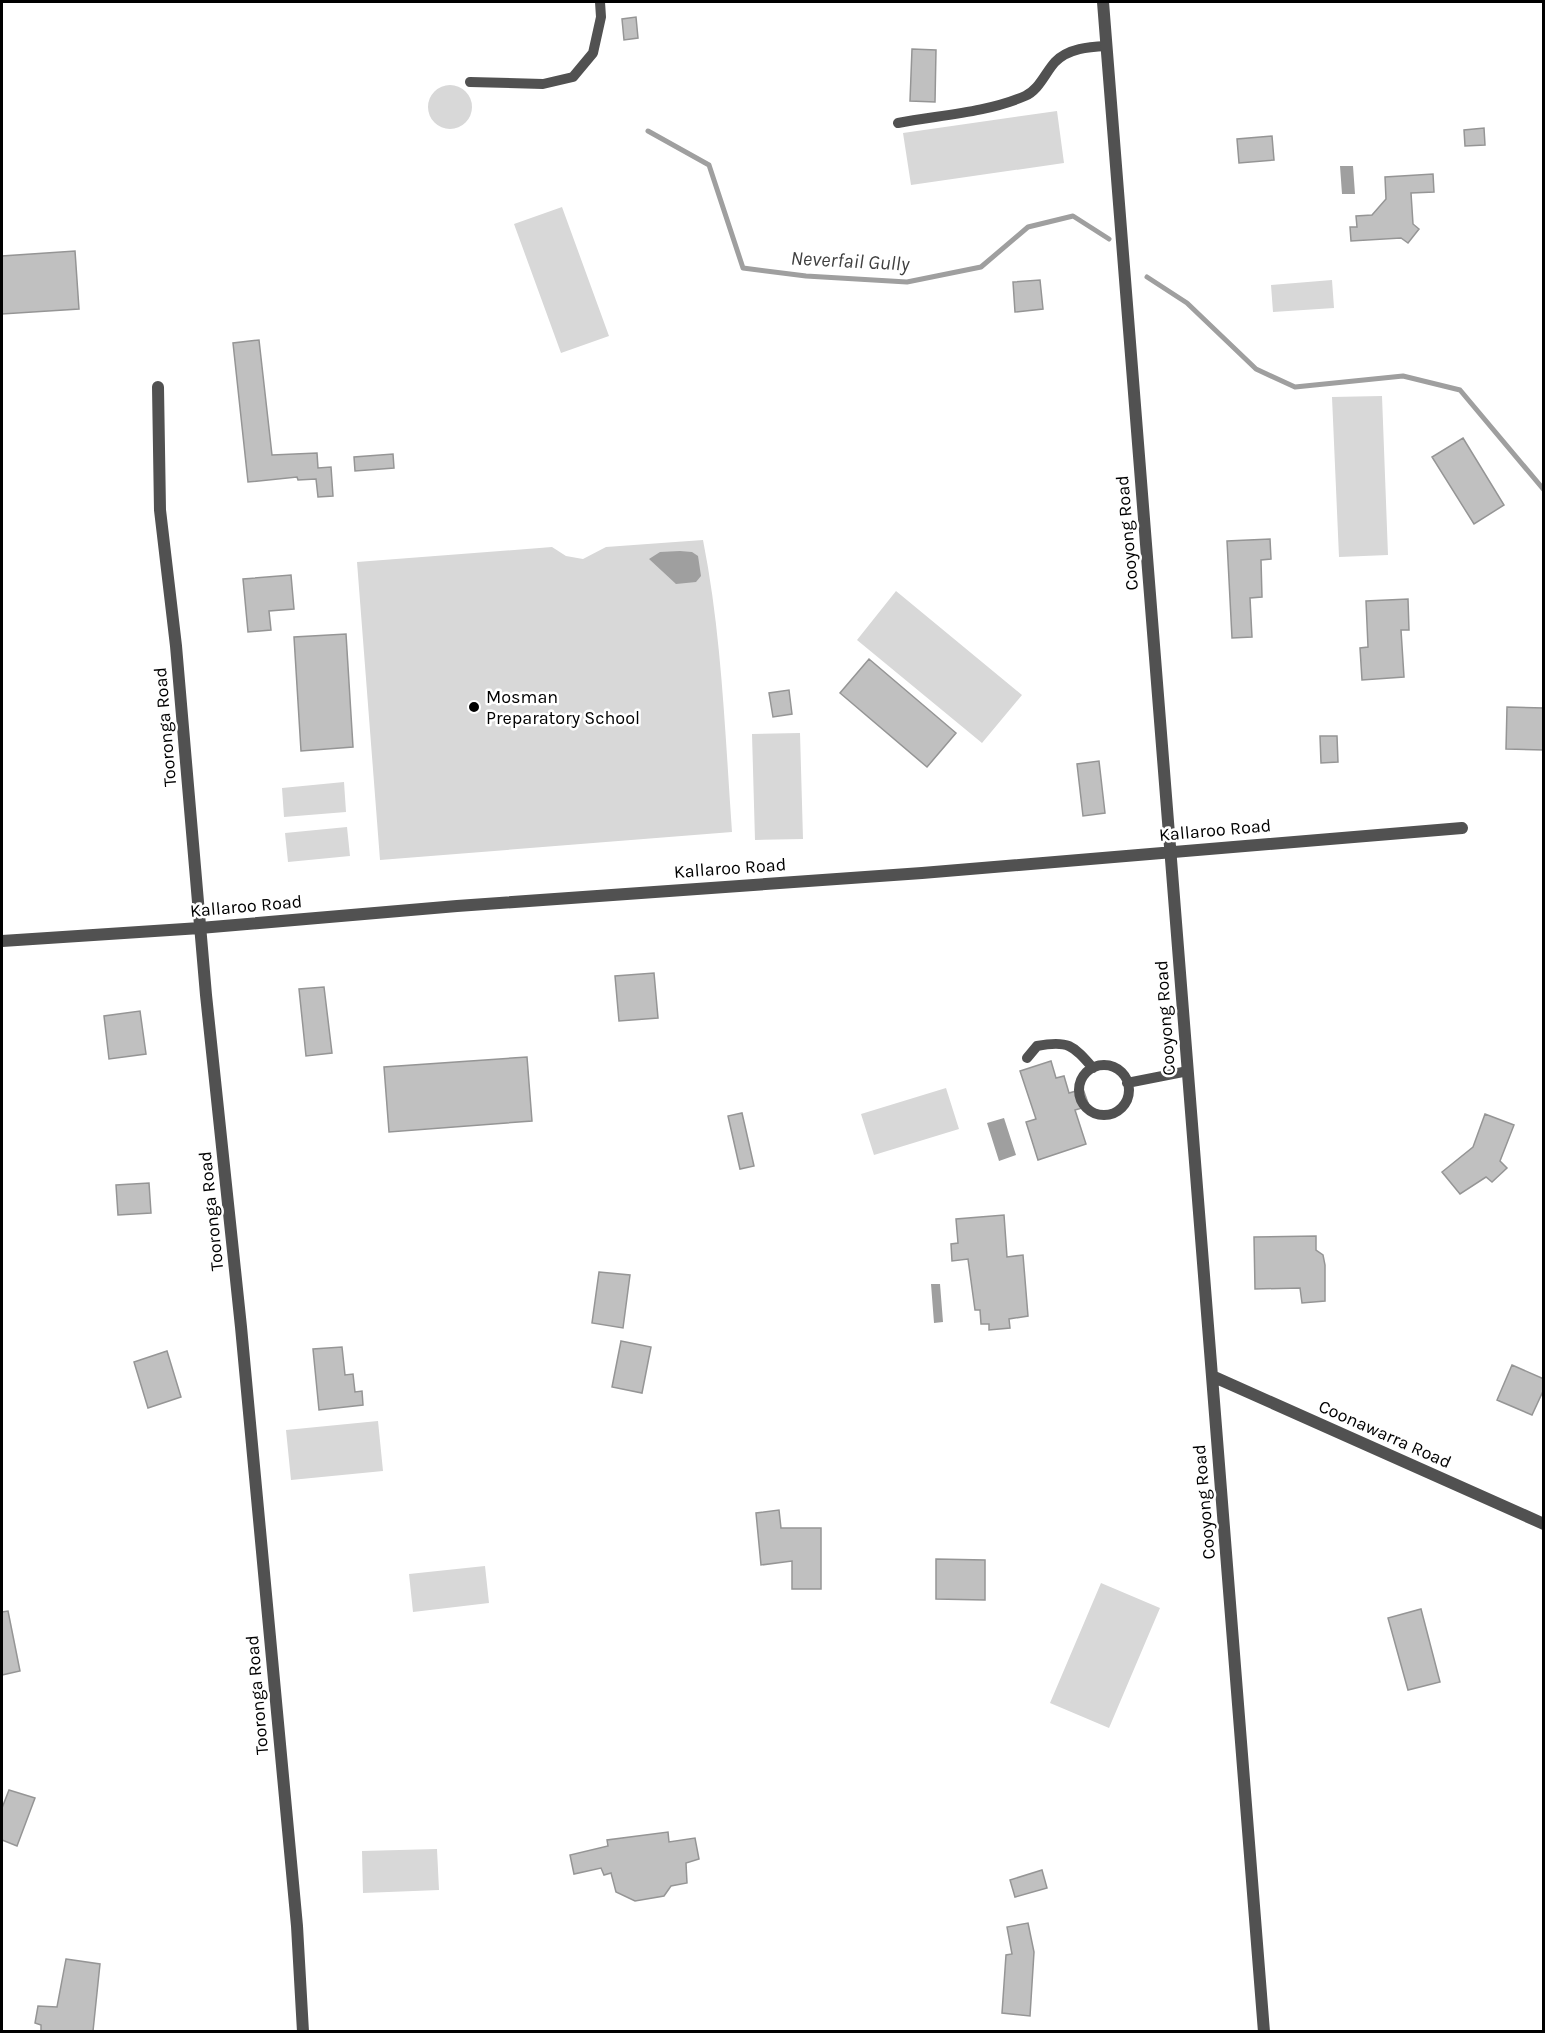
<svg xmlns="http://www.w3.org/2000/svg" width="1545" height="2033" font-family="Karla,sans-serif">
  <rect width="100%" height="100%" fill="#fff"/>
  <path fill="#d8d8d8" d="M428 107a22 22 0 1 1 44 0a22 22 0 1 1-44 0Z
    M 1057,111 L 1064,163 L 911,185 L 903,133 Z
    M 562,207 L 609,336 L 561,353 L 514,224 Z
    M 1332,280 L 1334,308 L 1273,312 L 1271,285 Z
    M 1382,396 L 1388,555 L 1339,557 L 1332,397 Z
    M 703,540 C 722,636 725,734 732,832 L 380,860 L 357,562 L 552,547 L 566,556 L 583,559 L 606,547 Z
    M 896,591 L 1022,695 L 982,743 L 857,640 Z
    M 800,733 L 803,839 L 755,840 L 752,734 Z
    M 344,782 L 346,812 L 284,817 L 282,788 Z
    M 347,827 L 350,856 L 288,862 L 285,833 Z
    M 946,1088 L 959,1129 L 874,1155 L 861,1114 Z
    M 378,1421 L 383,1471 L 291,1480 L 286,1430 Z
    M 485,1566 L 489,1603 L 413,1612 L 409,1574 Z
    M 1101,1583 L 1160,1608 L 1109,1728 L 1050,1703 Z
    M 437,1849 L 439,1890 L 363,1893 L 362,1851 Z"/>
  <path fill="#9f9f9f" d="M 1340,166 L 1353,166 L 1355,194 L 1342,194 Z
    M 680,551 L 692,552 L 698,556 L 701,576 L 696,582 L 676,584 L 649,559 L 660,552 Z
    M 1004,1118 L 1016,1155 L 999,1161 L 987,1123 Z
    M 931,1284 L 940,1284 L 943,1322 L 934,1323 Z"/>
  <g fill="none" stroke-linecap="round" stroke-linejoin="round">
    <path stroke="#9f9f9f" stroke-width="5" d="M 648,131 L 709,165 L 743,268 L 806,276 L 907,282 L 981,267 L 1028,227 L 1073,216 L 1109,239
      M 1147,277 L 1187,303 L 1256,369 L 1295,387 L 1403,376 L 1460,390 L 1544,490"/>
  </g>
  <path fill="#c0c0c0" stroke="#959595" stroke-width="1.5" d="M 636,17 L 638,38 L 624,40 L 622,19 Z
    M 912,49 L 936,50 L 935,102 L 910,101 Z
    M 1484,128 L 1485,145 L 1465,146 L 1464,130 Z
    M 1272,136 L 1274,160 L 1239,163 L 1237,139 Z
    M 1433,174 L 1434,192 L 1411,193 L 1413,224 L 1419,229 L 1408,243 L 1401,238 L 1351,241 L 1350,227 L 1357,227 L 1356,216 L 1372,215 L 1386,199 L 1385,177 Z
    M 75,251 L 79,309 L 2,314 L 2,256 Z
    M 1040,280 L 1043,309 L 1015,312 L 1013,282 Z
    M 259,340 L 272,455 L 317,453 L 318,468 L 331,467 L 333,496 L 318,497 L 316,479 L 298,480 L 297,477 L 248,482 L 233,343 Z
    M 1463,438 L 1504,505 L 1474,524 L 1432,457 Z
    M 393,454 L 394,468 L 355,471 L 354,457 Z
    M 1270,539 L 1271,559 L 1261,560 L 1262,597 L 1250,598 L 1252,637 L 1232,638 L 1227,541 Z
    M 291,575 L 294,609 L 269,611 L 271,630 L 248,632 L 243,579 Z
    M 1408,599 L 1409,630 L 1401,630 L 1404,677 L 1362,680 L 1360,648 L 1368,647 L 1366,601 Z
    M 346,634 L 353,747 L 301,751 L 294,637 Z
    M 869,659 L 956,733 L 927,767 L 840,693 Z
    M 789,690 L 792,714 L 773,717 L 769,693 Z
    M 1507,707 L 1544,708 L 1544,750 L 1506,749 Z
    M 1320,736 L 1337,736 L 1338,762 L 1321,763 Z
    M 1099,761 L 1105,813 L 1083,816 L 1077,764 Z
    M 654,973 L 658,1018 L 619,1021 L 615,976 Z
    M 324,987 L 332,1053 L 306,1056 L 299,989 Z
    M 140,1011 L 146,1054 L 109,1059 L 104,1016 Z
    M 527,1057 L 532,1121 L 389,1132 L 384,1067 Z
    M 1051,1061 L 1056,1078 L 1064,1076 L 1069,1093 L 1083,1089 L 1089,1106 L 1075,1110 L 1086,1144 L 1038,1160 L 1026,1122 L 1036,1119 L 1020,1071 Z
    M 742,1113 L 754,1166 L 740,1169 L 728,1116 Z
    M 1485,1114 L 1514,1125 L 1500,1161 L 1507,1168 L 1492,1182 L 1486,1177 L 1460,1194 L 1442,1172 L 1473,1147 Z
    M 149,1183 L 151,1213 L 118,1215 L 116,1185 Z
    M 1004,1215 L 1007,1257 L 1023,1255 L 1028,1316 L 1009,1319 L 1010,1328 L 989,1330 L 989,1324 L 981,1324 L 980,1310 L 975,1310 L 968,1259 L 952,1261 L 951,1244 L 958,1243 L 956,1219 Z
    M 1316,1236 L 1316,1250 L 1323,1255 L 1325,1265 L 1325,1301 L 1302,1303 L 1300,1288 L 1255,1289 L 1254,1237 Z
    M 599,1272 L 630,1275 L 623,1328 L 592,1323 Z
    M 621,1341 L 651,1347 L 642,1393 L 612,1387 Z
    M 342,1347 L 345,1375 L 353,1374 L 355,1392 L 362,1391 L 363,1405 L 319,1410 L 313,1349 Z
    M 167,1351 L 181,1397 L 148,1408 L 134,1362 Z
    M 1512,1365 L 1544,1379 L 1544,1389 L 1532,1415 L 1497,1400 Z
    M 779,1510 L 781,1528 L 821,1528 L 821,1589 L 792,1589 L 792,1561 L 761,1565 L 756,1513 Z
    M 936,1559 L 985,1560 L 985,1600 L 936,1599 Z
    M 1421,1609 L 1440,1682 L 1408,1690 L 1388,1618 Z
    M 8,1611 L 20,1671 L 2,1675 L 2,1612 Z
    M 9,1790 L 35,1798 L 17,1846 L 2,1840 L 2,1808 Z
    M 668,1832 L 669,1842 L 695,1838 L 699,1859 L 686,1863 L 687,1883 L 671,1886 L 664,1896 L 635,1901 L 616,1892 L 611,1873 L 604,1875 L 601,1868 L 574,1874 L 570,1855 L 608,1846 L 607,1840 Z
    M 1042,1870 L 1047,1888 L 1015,1897 L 1010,1880 Z
    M 1028,1923 L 1034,1952 L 1030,2016 L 1002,2013 L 1006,1955 L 1012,1954 L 1007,1927 Z
    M 66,1959 L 100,1964 L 93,2031 L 41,2031 L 41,2025 L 35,2023 L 38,2006 L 57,2007 Z"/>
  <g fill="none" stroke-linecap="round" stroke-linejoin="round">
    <path stroke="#515151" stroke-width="10" d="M 470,82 L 543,84 L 573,77 L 593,53 L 601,17 L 600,2
      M 898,123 C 940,115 985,113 1025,96 C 1039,90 1045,73 1055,62 C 1069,48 1089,47 1107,46
      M 1027,1058 L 1037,1046 C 1068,1040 1073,1045 1093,1068
      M1079 1090a25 25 0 1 1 50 0a25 25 0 1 1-50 0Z
      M 1127,1083 L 1188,1071"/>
    <path stroke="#515151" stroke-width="12" d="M 1103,2 L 1264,2032
      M 158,387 L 160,510 L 176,646 L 206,995 L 241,1327 L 297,1926 L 303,2032
      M 2,941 L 200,928 L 457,906 L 922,873 L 1462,828
      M 1212,1376 L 1544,1524"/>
  </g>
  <circle fill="#000" stroke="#fff" stroke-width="2" cx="474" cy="707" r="6"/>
  <g text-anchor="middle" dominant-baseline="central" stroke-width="5" stroke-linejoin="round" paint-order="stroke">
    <g font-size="18" fill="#000" stroke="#fff">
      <text transform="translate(1127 533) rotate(-95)">Cooyong Road</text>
      <text transform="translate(165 727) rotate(-95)">Tooronga Road</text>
      <text transform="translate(1215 830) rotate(-5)">Kallaroo Road</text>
      <text transform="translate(730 868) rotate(-4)">Kallaroo Road</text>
      <text transform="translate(246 906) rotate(-5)">Kallaroo Road</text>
      <text transform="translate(1165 1018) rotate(-94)">Cooyong Road</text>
      <text transform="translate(211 1211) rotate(-96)">Tooronga Road</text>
      <text transform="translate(1385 1434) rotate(24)">Coonawarra Road</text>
      <text transform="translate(1204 1502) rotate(-95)">Cooyong Road</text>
      <text transform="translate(257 1695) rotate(-95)">Tooronga Road</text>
    </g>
    <g font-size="18" fill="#000" stroke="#fff" text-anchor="start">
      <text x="486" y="697">Mosman<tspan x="486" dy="21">Preparatory School</tspan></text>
    </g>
    <g font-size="20" font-style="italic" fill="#404040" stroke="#fff">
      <text transform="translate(850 261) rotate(3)">Neverfail Gully</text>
    </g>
  </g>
  <rect width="1545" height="2033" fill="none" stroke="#000000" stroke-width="6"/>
</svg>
